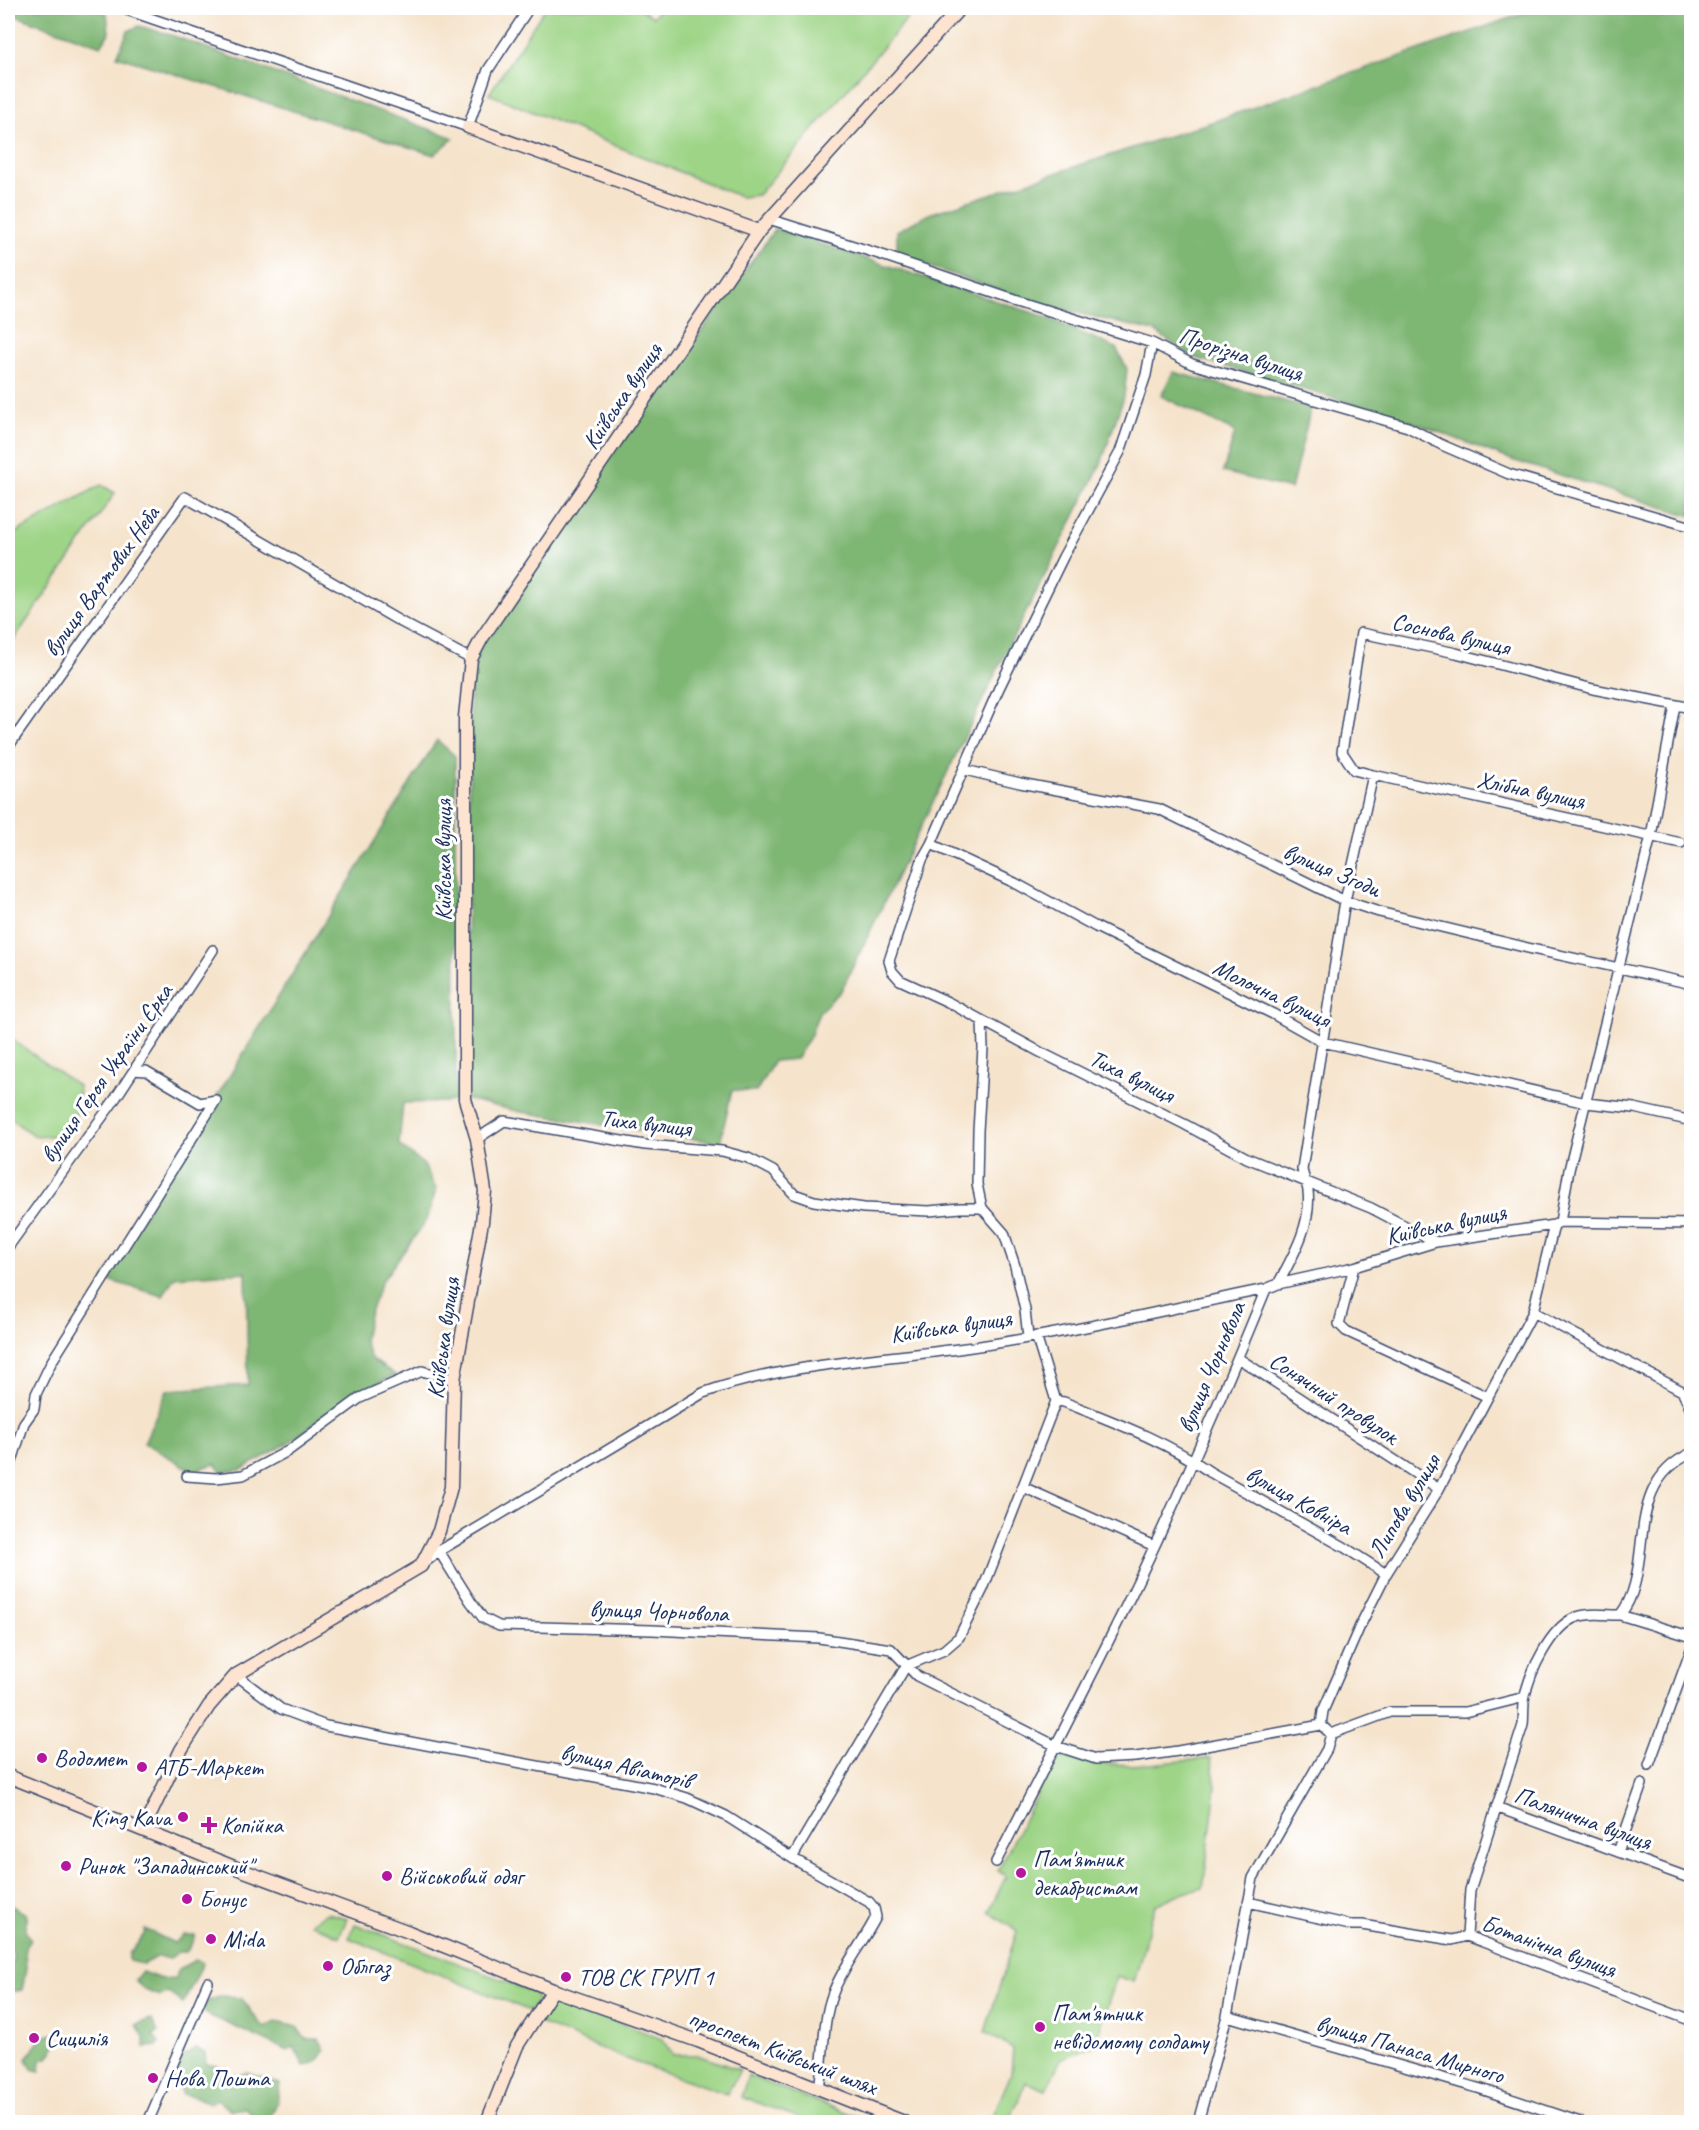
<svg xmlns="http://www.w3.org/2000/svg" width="1699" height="2130" font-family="Caveat,sans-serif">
  <rect width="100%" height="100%" fill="#fff"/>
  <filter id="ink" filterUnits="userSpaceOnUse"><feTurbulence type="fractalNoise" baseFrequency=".0167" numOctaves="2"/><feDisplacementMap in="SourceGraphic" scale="12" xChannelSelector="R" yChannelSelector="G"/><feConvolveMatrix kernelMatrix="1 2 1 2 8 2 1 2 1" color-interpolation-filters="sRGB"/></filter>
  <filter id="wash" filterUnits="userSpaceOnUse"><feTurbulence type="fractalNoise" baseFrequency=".008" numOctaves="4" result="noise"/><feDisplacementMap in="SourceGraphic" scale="24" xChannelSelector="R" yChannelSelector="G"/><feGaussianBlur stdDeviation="1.35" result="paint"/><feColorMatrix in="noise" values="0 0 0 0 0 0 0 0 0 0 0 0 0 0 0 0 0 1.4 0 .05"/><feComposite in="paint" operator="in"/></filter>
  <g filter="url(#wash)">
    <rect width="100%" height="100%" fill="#f5e3cb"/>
    <path fill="#9dd486" stroke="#5c8272" stroke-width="1.5" d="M 545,8 L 639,8 L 653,17 L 660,8 L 916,8 L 758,195 L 741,197 L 489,94 Z
      M 101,485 L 115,493 L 8,648 L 8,537 Z
      M 10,1038 L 78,1086 C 78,1091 80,1096 79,1100 C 78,1121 59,1140 38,1136 C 29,1135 16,1122 8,1116 L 8,1039 Z
      M 1057,1754 C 1107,1771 1160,1764 1211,1758 L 1216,1787 L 1203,1888 L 1177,1895 L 1155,1905 L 1134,1982 L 1117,1976 L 1095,2044 L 1061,2059 L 1046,2090 L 1026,2082 L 1009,2122 L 990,2122 L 1011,2074 L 1013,2049 L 985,2032 L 1017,1931 L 989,1912 L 1006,1876 L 998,1871 Z
      M 327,1913 L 340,1916 L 347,1919 L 339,1937 L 310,1923 Z
      M 355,1924 L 536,1993 L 537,2002 L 530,2011 L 349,1938 Z
      M 564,2001 L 662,2039 L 673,2055 L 697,2055 L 740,2070 L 727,2094 L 629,2060 L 539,2023 L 552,2004 Z
      M 748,2076 L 872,2122 L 811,2122 L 741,2097 Z"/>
    <path fill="#7eb673" stroke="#4c7268" stroke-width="1.5" d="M 8,8 L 88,8 L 107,13 L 109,33 L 101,46 L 8,13 Z
      M 1539,8 L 1691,8 L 1691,516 L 1512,460 L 1405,419 L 1193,357 L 1154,331 L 1048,306 L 897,256 L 897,231 L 929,214 L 1194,128 Z
      M 139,26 L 171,35 L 454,138 L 434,155 L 117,56 L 128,31 Z
      M 775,229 L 1043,316 L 1116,348 L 1127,369 L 1124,396 L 1101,464 L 1006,652 L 841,991 L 819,1012 L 810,1037 L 796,1059 L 774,1061 L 756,1092 L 732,1090 L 720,1143 L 521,1112 L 465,1099 L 471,659 L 491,624 Z
      M 1173,372 L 1311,408 L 1291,489 L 1223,472 L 1235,432 L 1161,396 Z
      M 437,740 L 455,756 L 456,1100 L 447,1102 L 403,1103 L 399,1145 L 424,1165 L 436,1189 L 427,1220 L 382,1281 L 369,1315 L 364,1340 L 371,1359 L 396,1375 L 359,1391 L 288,1443 L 241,1470 L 221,1472 L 215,1464 L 193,1471 L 144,1443 L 167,1390 L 248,1385 L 246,1272 L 174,1277 L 163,1296 L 104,1279 Z
      M 8,1904 L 26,1914 L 26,1931 L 31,1940 L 25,1949 L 26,1969 L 22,1990 L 9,1992 L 8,1965 L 14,1962 L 8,1932 Z
      M 145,1929 L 174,1943 L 184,1935 L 195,1935 L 190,1947 L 186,1952 L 178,1952 L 169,1959 L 159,1956 L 143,1964 L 129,1961 L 129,1954 L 145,1933 Z
      M 195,1960 L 203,1963 L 183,2004 L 168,1992 L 160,1996 L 145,1990 L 135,1981 L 142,1972 L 161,1979 L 175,1978 L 179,1969 Z
      M 222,1996 L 241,1998 C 250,2007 255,2020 265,2028 L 276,2022 L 297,2027 L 305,2039 L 319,2039 L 325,2050 L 316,2062 L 304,2066 L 294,2047 L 288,2051 L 202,2012 L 205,2002 Z
      M 151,2019 L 158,2032 L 153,2035 L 159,2042 L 157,2046 L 144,2047 L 144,2037 L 136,2025 Z
      M 54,2034 L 57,2044 L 48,2058 L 41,2060 L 40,2071 L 32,2069 L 27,2059 C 34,2048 40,2035 54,2034 Z
      M 196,2049 L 205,2053 L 206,2064 L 217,2066 L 230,2076 L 249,2073 L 280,2084 L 277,2103 L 269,2119 L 256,2120 L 246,2108 L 231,2110 L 217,2100 L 209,2103 L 194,2096 L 182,2094 L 174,2077 L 182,2057 Z"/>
  </g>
  <g filter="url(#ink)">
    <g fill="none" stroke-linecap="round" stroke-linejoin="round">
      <g stroke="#3c4a6e" stroke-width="12">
        <path id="street" d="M 121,8 L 468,127 L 488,70 L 529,8
          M 769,219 L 885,256 L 1017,301 L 1152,343 L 1192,364 L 1408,427 L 1442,445 L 1509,474 L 1692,527
          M 1152,343 L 1146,375 L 1120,452 L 1063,557 L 999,688 L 931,844 L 922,860 L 889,961 L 892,971 L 900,980 L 948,1002 L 1040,1052 L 1184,1124 L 1247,1158 L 1371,1208 L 1436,1242
          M 8,747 L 185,497 L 401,622 L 471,659
          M 965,770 L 1020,783 L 1159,809 L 1345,901 L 1379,912 L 1532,949 L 1692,984
          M 1681,843 L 1373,775 L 1354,770 L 1342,752 L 1361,633 L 1456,653 L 1593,689 L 1692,708
          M 931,844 L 1015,883 L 1096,927 L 1273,1014 L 1323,1042 L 1586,1103 L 1634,1108 L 1692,1121
          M 982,1022 L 983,1048 L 978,1131 L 977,1184 L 982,1208 L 1004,1233 L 1015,1266 L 1025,1310 L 1028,1337
          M 477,1139 L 504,1121 L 645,1145 L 722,1151 L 748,1158 L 773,1171 L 794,1194 L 814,1201 L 864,1208 L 929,1211 L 960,1208 L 982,1208
          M 1560,1222 L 1569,1170 L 1651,836 L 1675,705
          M 8,1247 L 113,1102 L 213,950
          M 1354,1267 L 1339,1324 L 1346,1331 L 1488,1397
          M 1278,1284 C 1293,1256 1312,1224 1308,1191 C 1307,1183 1303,1177 1302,1169 L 1345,901 L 1373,775
          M 1533,1312 L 1682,1391 L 1692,1412
          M 1238,1358 L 1439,1489
          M 1056,1401 L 1064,1402 C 1114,1422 1166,1441 1210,1472 L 1344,1547 L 1386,1574
          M 8,1474 L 24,1423 L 34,1409 L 36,1394 L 52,1361 L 216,1100 L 200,1103 L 146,1071 L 134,1070
          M 187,1476 L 216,1478 L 243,1475 L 288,1451 L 360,1398 L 422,1371 L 454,1380
          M 1023,1487 L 1154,1546
          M 439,1551 L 471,1602 L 483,1618 L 499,1626 L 652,1630 L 819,1638 L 891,1649 L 917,1676 L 1056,1746 L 1096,1759 L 1136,1757 L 1178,1751 L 1321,1725 L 1331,1734 L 1390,1712 L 1465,1712 L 1525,1697
          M 423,1564 L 439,1551 L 703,1393 C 784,1364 873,1360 958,1349 C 1061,1335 1164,1310 1266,1289 L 1278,1284 L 1354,1267 L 1436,1242 L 1554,1225 L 1560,1222 L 1692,1224
          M 1620,1615 L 1692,1637
          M 236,1675 L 281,1709 L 326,1726 L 654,1788 L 687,1798 L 726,1816 L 792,1858 L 869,1902 L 874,1908 L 876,1917 C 863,1943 843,1966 833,1993 C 822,2020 824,2059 819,2089
          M 1321,1725 L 1323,1711 L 1360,1626 L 1386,1574 L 1439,1489 L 1533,1312 L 1554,1225
          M 1649,1765 L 1692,1647
          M 1496,1807 L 1692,1879
          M 1618,1852 L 1642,1784
          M 792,1858 L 906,1666 L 944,1650 L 959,1637 L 983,1589 L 1056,1401 L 1036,1336
          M 996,1862 C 1038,1780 1081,1697 1122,1614 C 1174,1508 1221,1399 1266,1289
          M 1248,1902 L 1350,1925 L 1362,1925 L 1452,1940 L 1467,1936 L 1692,2021
          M 1467,1936 L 1470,1890 L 1523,1725 C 1524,1715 1523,1705 1525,1696 C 1530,1672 1550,1629 1574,1618 C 1588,1612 1605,1615 1620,1615 C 1657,1570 1620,1484 1692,1453
          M 1227,2016 L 1481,2089 L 1580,2122
          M 148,2122 L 208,1982
          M 1198,2122 L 1227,2016 L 1253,1878 L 1327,1749 L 1331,1734"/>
      </g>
      <g stroke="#3c4a6e" stroke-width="15">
        <path id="secondary" d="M 468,127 L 759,231
          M 8,1776 L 239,1869 L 409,1932 L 553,1990 L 698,2041 L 904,2122
          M 143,1830 L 181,1750 L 209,1706 L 236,1675 L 421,1566 L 439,1531 L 451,1487 L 454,1380 L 482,1222 L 485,1191 L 477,1139 L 465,1099 L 465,717 L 471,659 L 482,638 L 759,231 L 960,8
          M 487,2122 L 517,2046 L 553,1990"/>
      </g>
      <use href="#street" stroke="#fff" stroke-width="9"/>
      <use href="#secondary" stroke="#fde4d1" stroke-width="12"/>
    </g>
  </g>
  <g fill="#b5179e" stroke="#fff" stroke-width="2">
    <circle cx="42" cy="1758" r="6"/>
    <circle cx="142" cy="1767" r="6"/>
    <circle cx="183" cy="1817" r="6"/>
    <path d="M206 1816h6v6h6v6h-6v6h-6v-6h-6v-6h6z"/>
    <circle cx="66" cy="1866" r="6"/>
    <circle cx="1021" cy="1873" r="6"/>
    <circle cx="387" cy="1876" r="6"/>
    <circle cx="187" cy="1899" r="6"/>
    <circle cx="211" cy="1939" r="6"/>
    <circle cx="328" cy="1966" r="6"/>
    <circle cx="566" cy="1977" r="6"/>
    <circle cx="1040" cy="2027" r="6"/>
    <circle cx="34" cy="2038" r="6"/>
    <circle cx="153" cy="2078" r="6"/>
  </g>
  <g text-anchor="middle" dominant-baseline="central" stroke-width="6" stroke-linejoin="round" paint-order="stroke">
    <g font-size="24" fill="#1b2f5e" stroke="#fff">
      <text transform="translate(1241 354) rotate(18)">Прорізна вулиця</text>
      <text transform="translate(622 396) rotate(-56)">Київська вулиця</text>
      <text transform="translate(101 581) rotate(-54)">вулиця Вартових Неба</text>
      <text transform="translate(1451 634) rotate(13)">Соснова вулиця</text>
      <text transform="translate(1531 790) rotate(12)">Хлібна вулиця</text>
      <text transform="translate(443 860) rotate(-90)">Київська вулиця</text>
      <text transform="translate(1332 870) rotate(23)">вулиця Згоди</text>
      <text transform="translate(1272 993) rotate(26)">Молочна вулиця</text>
      <text transform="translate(106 1073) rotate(-55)">вулиця Героя України Єрка</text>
      <text transform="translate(1132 1076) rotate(26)">Тиха вулиця</text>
      <text transform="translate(646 1123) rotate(7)">Тиха вулиця</text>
      <text transform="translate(1446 1224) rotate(-12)">Київська вулиця</text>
      <text transform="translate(951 1326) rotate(-8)">Київська вулиця</text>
      <text transform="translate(443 1338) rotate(-82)">Київська вулиця</text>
      <text transform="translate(1211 1367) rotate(-67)">вулиця Чорновола</text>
      <text transform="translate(1334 1398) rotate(33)">Сонячний провулок</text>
      <text transform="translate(1299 1500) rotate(29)">вулиця Ковніра</text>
      <text transform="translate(1404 1506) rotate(-59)">Липова вулиця</text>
      <text transform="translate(659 1611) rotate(2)">вулиця Чорновола</text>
      <text transform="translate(626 1766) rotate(13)">вулиця Авіаторів</text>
      <text transform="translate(1583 1818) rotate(20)">Палянична вулиця</text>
      <text transform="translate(1549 1946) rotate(20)">Ботанічна вулиця</text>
      <text transform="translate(1410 2049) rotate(16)">вулиця Панаса Мирного</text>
      <text transform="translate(783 2052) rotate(21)">проспект Київський шлях</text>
    </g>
    <g font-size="24" fill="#1b2f5e" stroke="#fff" text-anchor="start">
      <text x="54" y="1758">Водомет</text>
      <text x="154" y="1767">АТБ-Маркет</text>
      <text x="171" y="1817" text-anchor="end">King Kava</text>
      <text x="221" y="1825">Копійка</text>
      <text x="1033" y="1859">Пам'ятник<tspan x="1033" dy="28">декабристам</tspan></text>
      <text x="78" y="1866">Ринок "Западинський"</text>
      <text x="399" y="1876">Військовий одяг</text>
      <text x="199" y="1899">Бонус</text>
      <text x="223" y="1939">Mida</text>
      <text x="340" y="1966">Облгаз</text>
      <text x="578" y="1977">ТОВ СК ГРУП 1</text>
      <text x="1052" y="2013">Пам'ятник<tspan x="1052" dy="28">невідомому солдату</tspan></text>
      <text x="46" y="2038">Сицилія</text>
      <text x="165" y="2078">Нова Пошта</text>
    </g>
  </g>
  <rect width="1699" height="2130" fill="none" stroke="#fff" stroke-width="30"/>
</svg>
